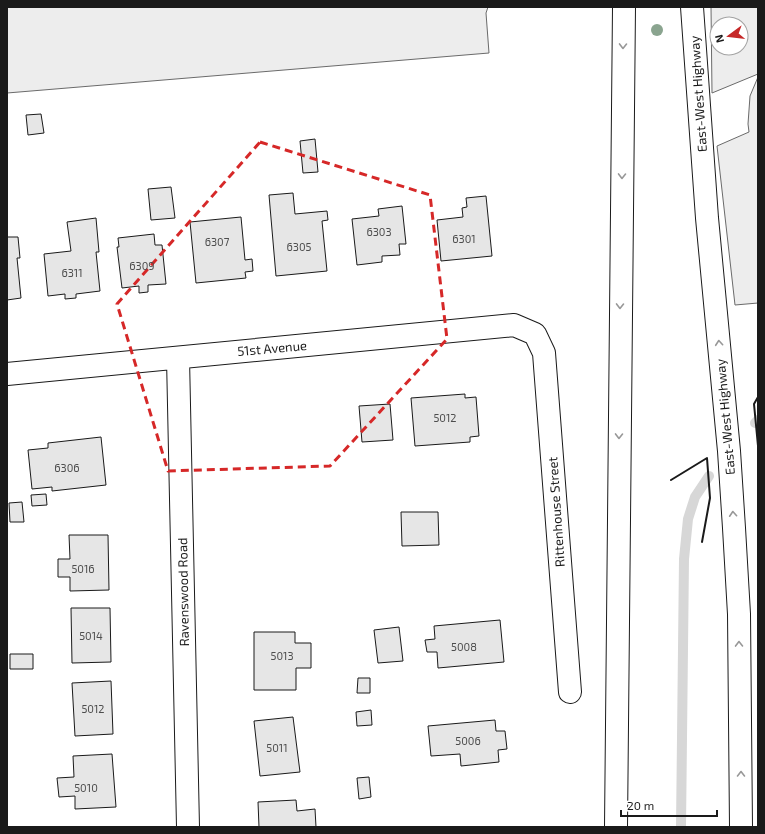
<svg xmlns="http://www.w3.org/2000/svg" width="765" height="834" font-family="'Exo 2',sans-serif">
  <rect width="100%" height="100%" fill="#fff"/>
  <path fill="#ededed" stroke="#6a6a6a" fill-rule="evenodd" d="M 7,7 L 488,7 L 486,13 L 489,53 L 7,93 Z
    M 711,7 L 758,7 L 758,74 L 712,93 ZM 717,24 L 741,24 L 741,48 L 717,48 Z
    M 758,77 L 758,303 L 735,305 L 717,146 L 749,132 L 748,124 L 750,96 Z"/>
  <g fill="none" stroke-linecap="round" stroke-linejoin="round">
    <path stroke="#d7d7d7" stroke-width="10" d="M 755,423 L 758,420
      M 681,827 L 684,559 L 688,519 L 695,497 L 709,476"/>
  </g>
  <path fill="#e6e6e6" stroke="#1a1a1a" d="M 41,114 L 44,133 L 28,135 L 26,115 Z
    M 315,139 L 318,172 L 303,173 L 300,141 Z
    M 171,187 L 175,218 L 151,220 L 148,189 Z
    M 293,193 L 295,214 L 327,211 L 328,220 L 322,221 L 327,271 L 276,276 L 269,195 Z
    M 486,196 L 492,256 L 441,261 L 437,220 L 463,217 L 462,208 L 467,207 L 466,198 Z
    M 402,206 L 406,244 L 399,244 L 400,255 L 382,256 L 382,262 L 357,265 L 352,219 L 379,216 L 378,209 Z
    M 241,217 L 245,260 L 252,259 L 253,271 L 245,272 L 246,278 L 196,283 L 190,222 Z
    M 96,218 L 99,252 L 96,252 L 100,291 L 76,294 L 76,298 L 65,299 L 65,294 L 48,296 L 44,254 L 71,251 L 67,222 Z
    M 154,234 L 155,245 L 162,245 L 166,284 L 148,285 L 148,292 L 139,293 L 139,286 L 122,288 L 117,247 L 119,247 L 118,238 Z
    M 7,237 L 18,237 L 20,258 L 17,258 L 21,298 L 7,300 Z
    M 465,394 L 465,398 L 476,397 L 479,436 L 470,437 L 470,442 L 415,446 L 411,398 Z
    M 390,404 L 393,440 L 362,442 L 359,406 Z
    M 101,437 L 106,485 L 52,491 L 52,487 L 32,489 L 28,450 L 48,448 L 48,443 Z
    M 46,494 L 47,505 L 32,506 L 31,495 Z
    M 22,502 L 24,522 L 10,522 L 9,503 Z
    M 401,512 L 438,512 L 439,545 L 402,546 Z
    M 69,535 L 108,535 L 109,590 L 70,591 L 70,577 L 58,577 L 58,559 L 70,559 Z
    M 71,608 L 110,608 L 111,662 L 72,663 Z
    M 500,620 L 504,662 L 438,668 L 437,652 L 427,652 L 425,640 L 435,639 L 434,626 Z
    M 399,627 L 403,661 L 378,663 L 374,630 Z
    M 254,632 L 295,632 L 295,643 L 311,643 L 311,668 L 296,668 L 296,690 L 254,690 Z
    M 10,654 L 33,654 L 33,669 L 10,669 Z
    M 358,678 L 370,678 L 370,693 L 357,693 Z
    M 111,681 L 113,734 L 75,736 L 72,683 Z
    M 371,710 L 372,725 L 357,726 L 356,712 Z
    M 293,717 L 300,772 L 260,776 L 254,721 Z
    M 495,720 L 496,731 L 505,731 L 507,749 L 498,750 L 499,762 L 461,766 L 460,754 L 431,756 L 428,726 Z
    M 112,754 L 116,807 L 75,809 L 75,796 L 59,797 L 57,778 L 74,777 L 73,756 Z
    M 369,777 L 371,797 L 359,799 L 357,778 Z
    M 296,800 L 297,811 L 315,809 L 316,827 L 259,827 L 258,802 Z"/>
  <g fill="none" stroke-linecap="round" stroke-linejoin="round">
    <g stroke="#1a1a1a" stroke-width="24">
      <path id="street" d="M 178,358 L 188,827
        M 7,374 L 514,325 L 535,334 L 544,353 L 570,692"/>
    </g>
    <g stroke="#1a1a1a" stroke-width="24">
      <path id="primary" d="M 692,7 L 707,218 L 729,451 L 734,528 L 739,614 L 741,827
        M 616,827 L 624,7"/>
    </g>
    <use href="#street" stroke="#fff" stroke-width="22"/>
    <use href="#primary" stroke="#fff" stroke-width="22"/>
    <path stroke="#1a1a1a" stroke-width="2" d="M 758,397 L 754,404 L 758,446
      M 671,480 L 707,458 L 710,498 L 702,542"/>
  </g>
  <circle fill="#8aa48f" cx="657" cy="30" r="6"/>
  <defs><path id="oneway-chevron" d="M-2-3.5L2.5 0L-2 3.5" fill="none" stroke-width="1.6" stroke-linecap="round" stroke-linejoin="round"/></defs>
  <g stroke="#989898">
    <use href="#oneway-chevron" transform="translate(623 46) rotate(91)"/>
    <use href="#oneway-chevron" transform="translate(622 176) rotate(91)"/>
    <use href="#oneway-chevron" transform="translate(620 306) rotate(91)"/>
    <use href="#oneway-chevron" transform="translate(719 343) rotate(-95)"/>
    <use href="#oneway-chevron" transform="translate(619 436) rotate(91)"/>
    <use href="#oneway-chevron" transform="translate(733 514) rotate(-94)"/>
    <use href="#oneway-chevron" transform="translate(739 644) rotate(-91)"/>
    <use href="#oneway-chevron" transform="translate(741 774) rotate(-90)"/>
  </g>
  <path fill="none" stroke="#d62828" stroke-width="3" stroke-dasharray="8 5" stroke-linejoin="round" d="M 260,142 L 430,195 L 447,339 L 330,466 L 168,471 L 117,304 Z"/>
  <g text-anchor="middle" dominant-baseline="central" stroke-width="3" stroke-linejoin="round" paint-order="stroke">
    <g font-size="11" fill="#4d4d4d">
      <text x="379" y="231">6303</text>
      <text x="464" y="238">6301</text>
      <text x="217" y="241">6307</text>
      <text x="299" y="246">6305</text>
      <text x="142" y="265">6309</text>
      <text x="72" y="272">6311</text>
      <text x="445" y="417">5012</text>
      <text x="67" y="467">6306</text>
      <text x="83" y="568">5016</text>
      <text x="91" y="635">5014</text>
      <text x="464" y="646">5008</text>
      <text x="282" y="655">5013</text>
      <text x="93" y="708">5012</text>
      <text x="468" y="740">5006</text>
      <text x="277" y="747">5011</text>
      <text x="86" y="787">5010</text>
    </g>
    <g font-size="13" fill="#1a1a1a" stroke="#fff">
      <text transform="translate(698 94) rotate(-94)">East-West Highway</text>
      <text transform="translate(272 348) rotate(-5)">51st Avenue</text>
      <text transform="translate(725 417) rotate(-95)">East-West Highway</text>
      <text transform="translate(556 512) rotate(-94)">Rittenhouse Street</text>
      <text transform="translate(183 592) rotate(-91)">Ravenswood Road</text>
    </g>
  </g>
  <rect width="765" height="834" fill="none" stroke="#1a1a1a" stroke-width="16"/>
  <g transform="translate(729 36) rotate(255)"><circle r="19" fill="#ffffff" stroke="#a3a3a3"/>
  <path d="M0-3L7 15L0 10L-7 15Z" fill="#c62828"/>
  <text y="-6" font-size="11" font-weight="bold" text-anchor="middle" fill="#1a1a1a">N</text>
  </g>
  <path d="M621 810v6h96v-6" fill="none" stroke="#1a1a1a" stroke-width="2"/>
  <text x="627" y="810" font-size="12" fill="#1a1a1a" stroke="#ffffff" stroke-width="3" paint-order="stroke">20 m</text>
</svg>
